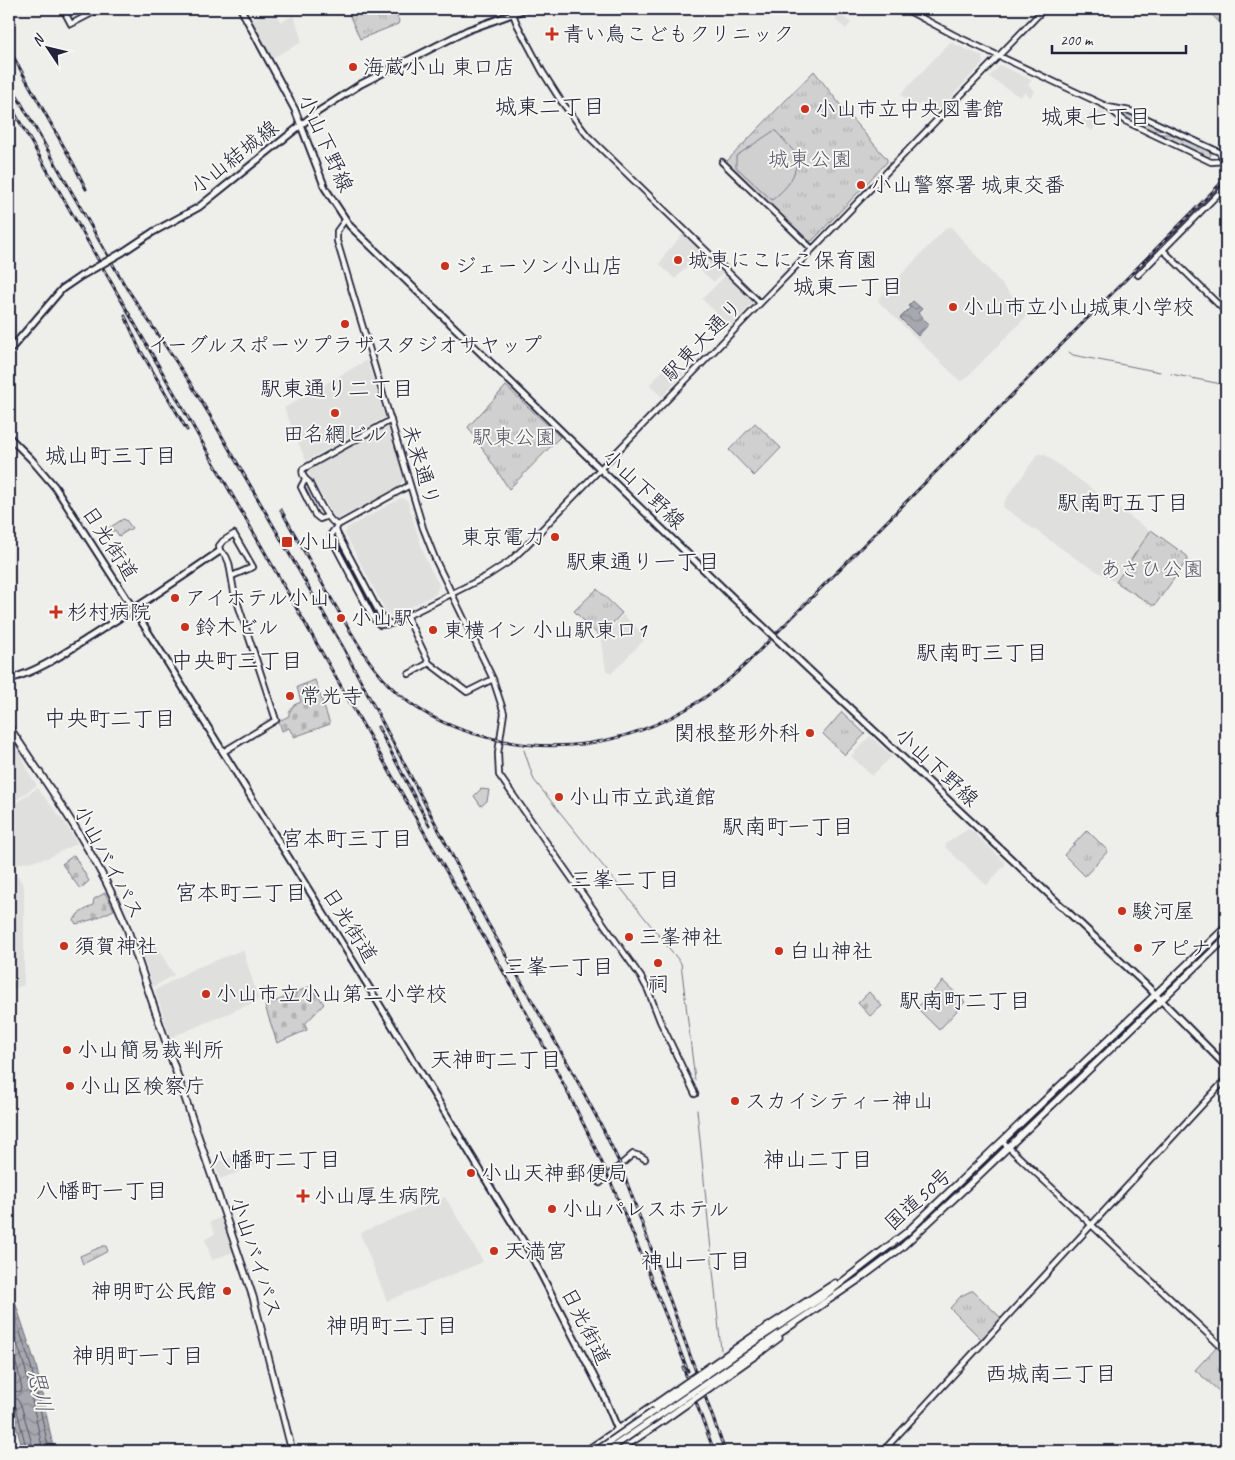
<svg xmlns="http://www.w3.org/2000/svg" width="1235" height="1460" font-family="Caveat,'Klee One',sans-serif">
  <defs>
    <pattern id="grass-dots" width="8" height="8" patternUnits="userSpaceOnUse" patternTransform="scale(1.25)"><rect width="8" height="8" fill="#d0d0d1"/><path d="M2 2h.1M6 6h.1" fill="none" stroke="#b2b2b4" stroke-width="1.8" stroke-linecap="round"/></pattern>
    <pattern id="cemetery-stones" width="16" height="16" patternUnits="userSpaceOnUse" patternTransform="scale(1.25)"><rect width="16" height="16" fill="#d0d0d1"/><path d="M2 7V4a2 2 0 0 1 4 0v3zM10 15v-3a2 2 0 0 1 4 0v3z" fill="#b2b2b4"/></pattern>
    <pattern id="park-tufts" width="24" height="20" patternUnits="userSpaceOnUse" patternTransform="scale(1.25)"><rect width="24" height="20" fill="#d0d0d1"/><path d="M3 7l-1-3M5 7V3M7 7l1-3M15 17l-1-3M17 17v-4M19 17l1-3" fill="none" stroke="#b2b2b4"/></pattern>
    <pattern id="water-waves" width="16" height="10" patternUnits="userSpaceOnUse" patternTransform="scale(1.25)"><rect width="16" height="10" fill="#a7a7af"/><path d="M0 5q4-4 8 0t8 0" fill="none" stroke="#888890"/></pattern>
  </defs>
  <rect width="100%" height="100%" fill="#eeeeeb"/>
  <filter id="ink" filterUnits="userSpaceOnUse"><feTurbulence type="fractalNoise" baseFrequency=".02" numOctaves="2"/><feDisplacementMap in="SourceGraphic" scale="10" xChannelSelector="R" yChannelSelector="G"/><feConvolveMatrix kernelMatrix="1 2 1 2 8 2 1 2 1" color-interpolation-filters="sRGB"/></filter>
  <g filter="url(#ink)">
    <path fill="#dfdfde" d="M 272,9 L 274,9 L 281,22 L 294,15 L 302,42 L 272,58 L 253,23 L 254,18 Z
      M 827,9 L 844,9 L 840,14 L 851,23 L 846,29 L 835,20 L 837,17 Z
      M 950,42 L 982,56 L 983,63 L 934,115 L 921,103 L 915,108 L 901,94 Z
      M 1000,65 L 1032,80 L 1028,85 L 1035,91 L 1030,97 L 1025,92 L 1020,97 L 989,77 Z
      M 1095,109 L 1106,113 L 1092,131 L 1081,123 Z
      M 947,227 L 951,227 L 1027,313 L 1027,316 L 964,380 L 960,381 L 878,301 L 879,298 Z
      M 684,233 L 702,251 L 675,279 L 659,264 L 665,256 L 664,255 Z
      M 711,258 L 723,270 L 722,274 L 714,282 L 700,270 Z
      M 725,276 L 728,276 L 753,300 L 753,303 L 730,326 L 702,299 Z
      M 367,360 L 385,417 L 306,461 L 284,408 Z
      M 665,368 L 682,372 L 683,374 L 662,397 L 649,385 Z
      M 388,428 L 404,478 L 399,487 L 336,520 L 307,471 L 311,466 L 378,430 Z
      M 1038,454 L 1044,454 L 1150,531 L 1115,582 L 1078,560 L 1003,507 L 1004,502 Z
      M 401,498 L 407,500 L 425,558 L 439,585 L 436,594 L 393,616 L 387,613 L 345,534 L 347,528 Z
      M 623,615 L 647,637 L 611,674 L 606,670 L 601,639 Z
      M 870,736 L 892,756 L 872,776 L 851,756 Z
      M 9,737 L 23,758 L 27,770 L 37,785 L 9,805 Z
      M 37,788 L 65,823 L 77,843 L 48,858 L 17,864 L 9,857 L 9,808 Z
      M 968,829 L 971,830 L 1005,862 L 1005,865 L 987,885 L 984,883 L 945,847 L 947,843 Z
      M 9,861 L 24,886 L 24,985 L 9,990 Z
      M 152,939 L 174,975 L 153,987 L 139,945 Z
      M 243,950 L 258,998 L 255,1002 L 172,1037 L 170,1036 L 155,990 L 193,969 Z
      M 256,1150 L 260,1164 L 220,1179 L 214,1163 Z
      M 445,1197 L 483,1261 L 481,1263 L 387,1301 L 360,1233 Z
      M 221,1217 L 233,1252 L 212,1260 L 205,1239 L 215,1234 L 210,1222 Z"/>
    <path fill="url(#grass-dots)" stroke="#797986" d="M 1120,113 L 1127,113 L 1164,129 L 1150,131 L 1124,118 Z
      M 1160,134 L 1173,134 L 1210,151 L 1211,155 L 1208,157 Z"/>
    <path fill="url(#cemetery-stones)" stroke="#797986" d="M 315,680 L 330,724 L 294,737 L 289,728 L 282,731 L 279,721 L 289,716 L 289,713 L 294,705 L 301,702 L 297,687 Z
      M 74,855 L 89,881 L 80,889 L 62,864 Z
      M 105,893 L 114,910 L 94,919 L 76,924 L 74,920 L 78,914 L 93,905 L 94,899 Z
      M 311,986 L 324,1004 L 305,1024 L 307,1030 L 277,1043 L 265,1006 Z
      M 869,992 L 882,1006 L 870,1016 L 858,1003 Z"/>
    <path fill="url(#park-tufts)" stroke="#797986" d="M 361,9 L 394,9 L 399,21 L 398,24 L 360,39 L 349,14 Z
      M 1207,9 L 1226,9 L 1226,30 Z
      M 814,71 L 845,111 L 887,159 L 887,162 L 812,241 L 808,241 L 726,162 Z
      M 506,386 L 560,437 L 509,489 L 468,427 Z
      M 755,423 L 781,448 L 754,476 L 729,450 Z
      M 123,519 L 126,520 L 132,528 L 119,536 L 115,530 L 109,534 L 106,530 Z
      M 1151,530 L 1187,556 L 1188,559 L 1155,605 L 1152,605 L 1116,582 Z
      M 597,589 L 622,613 L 600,637 L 574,611 Z
      M 842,712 L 865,734 L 845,755 L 823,734 Z
      M 481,789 L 489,790 L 487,801 L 481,806 L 474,796 Z
      M 1087,830 L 1108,851 L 1085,876 L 1064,855 Z
      M 943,981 L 965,1002 L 939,1030 L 917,1008 Z
      M 103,1246 L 106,1246 L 108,1251 L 83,1264 L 80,1256 Z
      M 971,1291 L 973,1291 L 1001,1318 L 983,1339 L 981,1339 L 950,1308 L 961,1296 Z
      M 1218,1345 L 1226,1353 L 1226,1385 L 1220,1392 L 1195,1370 Z"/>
    <path fill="#d0d0d1" stroke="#797986" d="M 775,130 L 797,155 C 797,176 788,187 772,200 L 736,167 L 736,156 Z"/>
    <path fill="url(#water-waves)" stroke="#727281" d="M 913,301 L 922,309 L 918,313 L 929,324 L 918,336 L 900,318 L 910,308 L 908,306 Z
      M 9,1284 L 36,1365 L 54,1451 L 23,1451 L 9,1401 Z"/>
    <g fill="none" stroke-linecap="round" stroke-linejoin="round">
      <path stroke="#575769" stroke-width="1" d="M 9,1298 L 31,1366 L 49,1451
        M 9,1318 L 25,1368 L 43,1451
        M 9,1343 L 18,1370 L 22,1389 L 20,1392 L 9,1390
        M 9,1398 L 17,1399 L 21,1405 L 34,1451
        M 9,1404 L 13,1404 L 16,1407 L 27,1451"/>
      <path stroke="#727281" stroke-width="1" d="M 1069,352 L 1073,355 L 1160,372
        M 1171,374 L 1226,385
        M 524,750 L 534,780 L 681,963 L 695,1080
        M 697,1110 L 721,1350"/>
      <g stroke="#22223b" stroke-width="8">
        <path id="tertiary" d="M 63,9 L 71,24 L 100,9
          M 511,9 L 517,24 L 542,71 L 561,101 L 587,135 L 760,303
          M 905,9 L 954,35 L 1106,106 L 1125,121 L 1211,162 L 1226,161
          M 1108,107 L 1130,111 L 1219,152 L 1225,161
          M 722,162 L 812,249
          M 345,220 L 337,231 L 337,241 L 423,528 L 436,561 L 493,679 L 504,713 L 498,753 L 499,775 L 641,977 L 648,990 L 660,1021 L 695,1094
          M 1163,250 L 1226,312
          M 1138,275 L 1226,186
          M 305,480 L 301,487 L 315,515 L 320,519 L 328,516
          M 338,525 L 336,529 L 337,533 L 380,614 L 384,620 L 391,624 L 487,576 L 510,561 L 525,547 L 1044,9
          M 338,525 C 328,523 314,492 309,482 C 305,479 301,474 303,469 L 391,420
          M 407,617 L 429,663 L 467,692 L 493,679
          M 390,624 L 380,625 L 373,618 L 333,542 L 331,534 L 338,525 L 410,485
          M 409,674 L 429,663
          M 223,752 L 276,720 L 234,592 L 229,563 L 226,556 L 220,551 L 219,546 L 223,541 L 234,534 L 253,567 L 232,576
          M 1003,1142 L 1226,1351
          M 600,1183 L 633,1154 L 640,1156 L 645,1159
          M 883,1451 L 1226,1079"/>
      </g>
      <g stroke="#22223b" stroke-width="9">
        <path id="secondary" d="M 241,9 L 295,110 L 325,188 L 350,226 L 729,594
          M 123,252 L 153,232 L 199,207 L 316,113 L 361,84 L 468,30 L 526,9
          M 9,351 L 62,289 L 81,276
          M 9,437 L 31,459 L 55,487 L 161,652 L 353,961 L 528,1249 L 602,1392 L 627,1451
          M 9,679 C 40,671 66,652 93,635 C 136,608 178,580 220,551
          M 822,682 L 1147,986 L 1226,1066"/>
      </g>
      <g stroke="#22223b" stroke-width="9">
        <path id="trunk" d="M 9,727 C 51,790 97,854 126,925 L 253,1297 L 292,1451
          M 755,1335 L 835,1283
          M 757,1340 L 820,1299 L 907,1232 L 1226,927
          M 761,1346 L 861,1278 L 901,1248 L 974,1180 L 1226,938
          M 763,1350 L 779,1338
          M 586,1451 L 654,1405
          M 618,1451 L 664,1420"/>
      </g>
      <use href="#tertiary" stroke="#f6f6f2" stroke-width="4.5"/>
      <use href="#secondary" stroke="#f6f6f2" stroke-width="5"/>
      <use href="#trunk" stroke="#f6f6f2" stroke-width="5.5"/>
      <g stroke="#22223b" stroke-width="3">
        <path id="rail" d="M 9,49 L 73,163 L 86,189
          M 9,82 L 124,284 L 189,381 L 212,419 L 344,649 L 487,922 L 571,1069 L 603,1129 L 620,1164 L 640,1218 L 725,1451
          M 9,103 L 515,992 C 549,1055 583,1119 612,1185 C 639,1246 663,1309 688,1371
          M 125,316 L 139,348 L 187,430
          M 281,510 C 300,544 319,578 339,612 C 354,637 367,662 388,684 C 414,711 450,728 486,737 C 582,762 673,732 744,666 L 1226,178
          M 378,727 L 429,825
          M 683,1367 L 714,1451"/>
      </g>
      <use href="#rail" stroke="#f6f6f2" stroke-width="1" stroke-dasharray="4" stroke-linecap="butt"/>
      <g stroke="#22223b" stroke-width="9" stroke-linecap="butt">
        <path id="secondary-bridge" d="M 81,276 L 123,252
          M 729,594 L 822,682"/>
      </g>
      <g stroke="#22223b" stroke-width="9" stroke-linecap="butt">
        <path id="trunk-bridge" d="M 654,1405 L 755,1335
          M 664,1420 L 763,1350
          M 596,1451 L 757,1340
          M 607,1451 L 761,1346"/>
      </g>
      <use href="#secondary-bridge" stroke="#f6f6f2" stroke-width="5"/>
      <use href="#trunk-bridge" stroke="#f6f6f2" stroke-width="5.5"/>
    </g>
  </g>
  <g fill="#c8321e" stroke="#f6f6f2" stroke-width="2">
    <path d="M549.5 26.5h5v5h5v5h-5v5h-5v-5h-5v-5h5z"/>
    <circle cx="353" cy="67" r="5"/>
    <circle cx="805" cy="109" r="5"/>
    <circle cx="861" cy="185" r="5"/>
    <circle cx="678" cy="260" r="5"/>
    <circle cx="445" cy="266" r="5"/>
    <circle cx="953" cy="307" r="5"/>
    <circle cx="345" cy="324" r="5"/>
    <circle cx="335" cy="413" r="5"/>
    <circle cx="555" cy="537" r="5"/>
    <rect x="281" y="536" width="12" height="12" rx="2.5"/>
    <circle cx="175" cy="598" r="5"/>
    <path d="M53.5 604.5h5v5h5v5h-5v5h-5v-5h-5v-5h5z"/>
    <circle cx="341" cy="618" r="5"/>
    <circle cx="185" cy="627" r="5"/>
    <circle cx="433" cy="630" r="5"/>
    <circle cx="290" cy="696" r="5"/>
    <circle cx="810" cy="733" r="5"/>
    <circle cx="559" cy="797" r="5"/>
    <circle cx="1122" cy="911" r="5"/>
    <circle cx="629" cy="937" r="5"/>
    <circle cx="64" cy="946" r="5"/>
    <circle cx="1138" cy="948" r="5"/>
    <circle cx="779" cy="951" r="5"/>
    <circle cx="658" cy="963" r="5"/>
    <circle cx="206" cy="994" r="5"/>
    <circle cx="67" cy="1050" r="5"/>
    <circle cx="70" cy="1086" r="5"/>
    <circle cx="735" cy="1101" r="5"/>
    <circle cx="471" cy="1173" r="5"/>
    <path d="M300.5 1188.5h5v5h5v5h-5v5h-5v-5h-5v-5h5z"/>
    <circle cx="552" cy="1209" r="5"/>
    <circle cx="494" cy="1251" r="5"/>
    <circle cx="227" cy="1291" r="5"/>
  </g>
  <g text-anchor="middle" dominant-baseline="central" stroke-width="4" stroke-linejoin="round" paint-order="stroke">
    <g font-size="21" fill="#22223b" stroke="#f6f6f2" text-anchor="start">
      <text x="563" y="34">青い鳥こどもクリニック</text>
      <text x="363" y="67">海蔵小山 東口店</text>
      <text x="815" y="109">小山市立中央図書館</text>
      <text x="871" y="185">小山警察署 城東交番</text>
      <text x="688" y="260">城東にこにこ保育園</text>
      <text x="455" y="266">ジェーソン小山店</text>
      <text x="963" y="307">小山市立小山城東小学校</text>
      <text x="345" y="345" text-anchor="middle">イーグルスポーツプラザスタジオサヤップ</text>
      <text x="335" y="434" text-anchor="middle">田名網ビル</text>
      <text x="545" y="537" text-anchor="end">東京電力</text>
      <text x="298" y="542">小山</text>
      <text x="185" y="598">アイホテル小山</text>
      <text x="67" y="612">杉村病院</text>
      <text x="351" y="618">小山駅</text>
      <text x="195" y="627">鈴木ビル</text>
      <text x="443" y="630">東横イン 小山駅東口1</text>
      <text x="300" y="696">常光寺</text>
      <text x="800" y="733" text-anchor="end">関根整形外科</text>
      <text x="569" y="797">小山市立武道館</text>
      <text x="1132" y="911">駿河屋</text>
      <text x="639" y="937">三峯神社</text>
      <text x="74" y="946">須賀神社</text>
      <text x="1148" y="948">アピナ</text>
      <text x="789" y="951">白山神社</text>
      <text x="658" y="984" text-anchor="middle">祠</text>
      <text x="216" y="994">小山市立小山第二小学校</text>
      <text x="77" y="1050">小山簡易裁判所</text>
      <text x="80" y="1086">小山区検察庁</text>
      <text x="745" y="1101">スカイシティー神山</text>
      <text x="481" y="1173">小山天神郵便局</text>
      <text x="314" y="1196">小山厚生病院</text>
      <text x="562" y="1209">小山パレスホテル</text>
      <text x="504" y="1251">天満宮</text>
      <text x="217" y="1291" text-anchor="end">神明町公民館</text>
    </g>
    <g font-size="21" fill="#22223b" stroke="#f6f6f2">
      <text transform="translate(326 143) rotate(66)">小山下野線</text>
      <text transform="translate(234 157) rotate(-38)">小山結城線</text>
      <text transform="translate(702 340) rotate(-46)">駅東大通り</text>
      <text transform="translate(421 465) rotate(73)">未来通り</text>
      <text transform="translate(644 489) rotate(44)">小山下野線</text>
      <text transform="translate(110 543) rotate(57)">日光街道</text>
      <text transform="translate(937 767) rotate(43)">小山下野線</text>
      <text transform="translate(109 862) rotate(62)">小山バイパス</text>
      <text transform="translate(350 925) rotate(58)">日光街道</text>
      <text transform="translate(918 1199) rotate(-42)">国道50号</text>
      <text transform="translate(256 1257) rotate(72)">小山バイパス</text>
      <text transform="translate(586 1326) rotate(63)">日光街道</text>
    </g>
    <g font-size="21" fill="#565668" stroke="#f6f6f2">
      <text x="810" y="159">城東公園</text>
      <text x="514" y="437">駅東公園</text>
      <text x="1152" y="569">あさひ公園</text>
    </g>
    <g font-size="22" fill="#22223b" stroke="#f6f6f2">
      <text x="550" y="107">城東二丁目</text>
      <text x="1096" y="117">城東七丁目</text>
      <text x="848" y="287">城東一丁目</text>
      <text x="337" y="389">駅東通り二丁目</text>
      <text x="111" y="456">城山町三丁目</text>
      <text x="1123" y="503">駅南町五丁目</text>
      <text x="643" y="562">駅東通り一丁目</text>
      <text x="982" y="653">駅南町三丁目</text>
      <text x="237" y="661">中央町三丁目</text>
      <text x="110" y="719">中央町二丁目</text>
      <text x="788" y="827">駅南町一丁目</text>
      <text x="347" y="839">宮本町三丁目</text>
      <text x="625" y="880">三峯二丁目</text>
      <text x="241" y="893">宮本町二丁目</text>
      <text x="559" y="967">三峯一丁目</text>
      <text x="965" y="1001">駅南町二丁目</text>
      <text x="496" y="1060">天神町二丁目</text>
      <text x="275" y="1160">八幡町二丁目</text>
      <text x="818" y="1160">神山二丁目</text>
      <text x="102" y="1191">八幡町一丁目</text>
      <text x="696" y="1261">神山一丁目</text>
      <text x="392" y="1326">神明町二丁目</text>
      <text x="138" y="1356">神明町一丁目</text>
      <text x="1051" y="1374">西城南二丁目</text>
    </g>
    <g font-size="22" font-style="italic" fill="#575769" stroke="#f6f6f2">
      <text transform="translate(40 1391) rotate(77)">思川</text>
    </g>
  </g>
  <rect width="1235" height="1460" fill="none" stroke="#f6f6f2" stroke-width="30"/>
  <rect x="15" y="15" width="1205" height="1430" fill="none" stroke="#22223b" stroke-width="2" filter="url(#ink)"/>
  <g transform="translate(48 48) rotate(305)" stroke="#f6f6f2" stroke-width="4" paint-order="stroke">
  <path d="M0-4L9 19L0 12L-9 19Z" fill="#22223b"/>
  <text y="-8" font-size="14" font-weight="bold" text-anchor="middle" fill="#22223b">N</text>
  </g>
  <path d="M1052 45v8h134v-8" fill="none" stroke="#22223b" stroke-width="2.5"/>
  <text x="1060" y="45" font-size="15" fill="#22223b" stroke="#f6f6f2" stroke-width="4" paint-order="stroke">200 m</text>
</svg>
